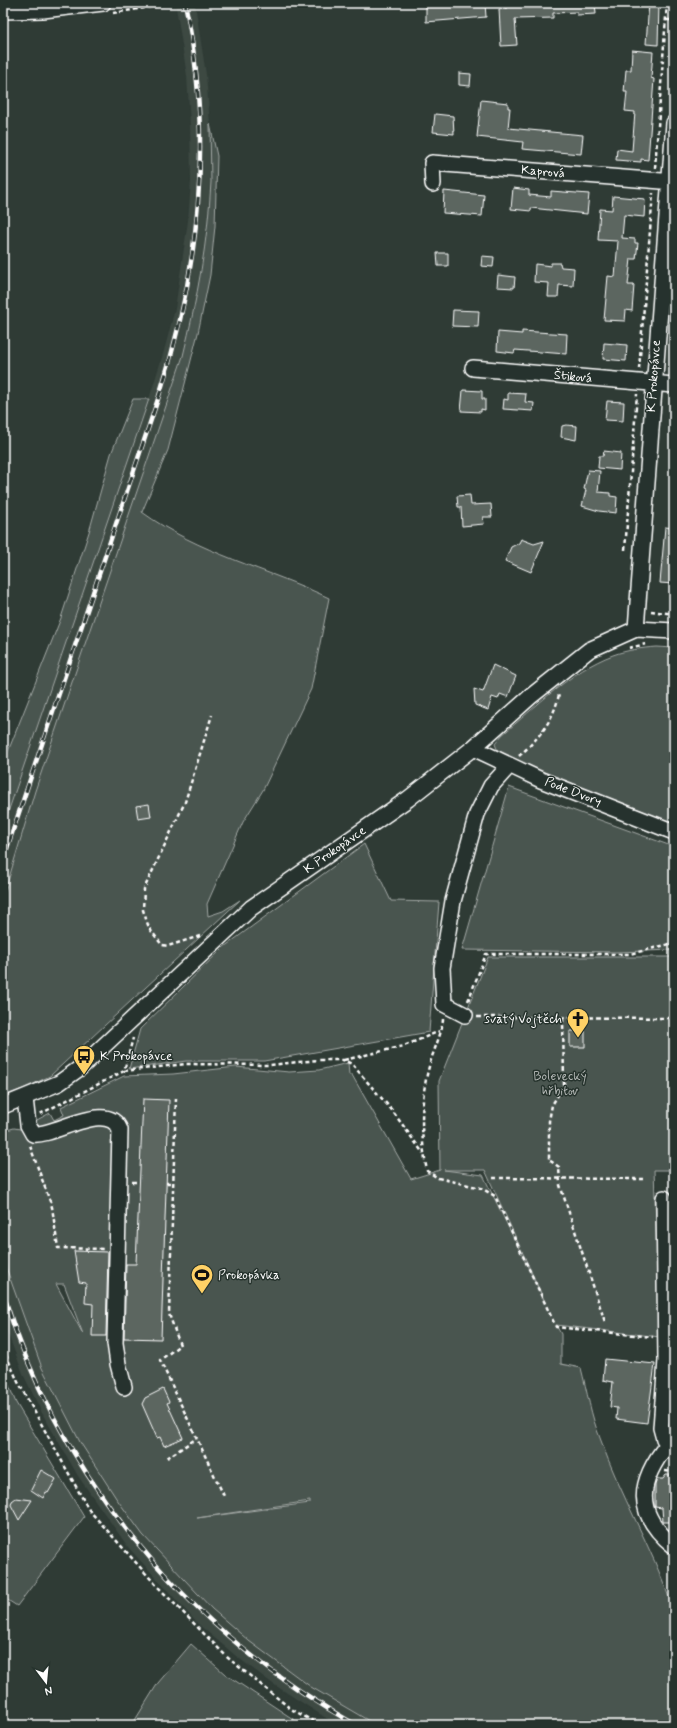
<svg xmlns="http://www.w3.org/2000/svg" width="677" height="1728" font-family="Mynerve,sans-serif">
  <rect width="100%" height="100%" fill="#2f3b35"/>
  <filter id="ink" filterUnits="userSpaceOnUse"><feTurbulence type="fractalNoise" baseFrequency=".025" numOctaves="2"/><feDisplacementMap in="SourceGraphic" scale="8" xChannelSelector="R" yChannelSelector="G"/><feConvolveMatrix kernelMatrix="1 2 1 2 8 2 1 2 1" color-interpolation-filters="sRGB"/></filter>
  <g filter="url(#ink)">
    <path fill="#3c4842" d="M 195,4 L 206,74 L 210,124 L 211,181 L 208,223 L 194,313 L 183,356 L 168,405 L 35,791 L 3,898 L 3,826 L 149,399 L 164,351 L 175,309 L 188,221 L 191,181 L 190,125 L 187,76 L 176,7 Z
      M 3,1254 L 7,1270 L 42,1368 L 60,1404 L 95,1466 L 143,1534 L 212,1609 L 285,1668 L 311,1687 L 376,1725 L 337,1725 L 273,1684 L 236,1656 L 198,1624 L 128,1547 L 78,1476 L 42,1413 L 24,1376 L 3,1321 Z"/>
    <path fill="#4a544f" stroke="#a4aaa7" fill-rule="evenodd" d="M 210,124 L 217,156 L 215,226 L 210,275 L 198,333 L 168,450 L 142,512 C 198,553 268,569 329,598 L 311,689 L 263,790 L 243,822 L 207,904 L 208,916 L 223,911 L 240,900 L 50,1076 L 23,1089 L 3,1096 L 3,898 L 35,791 L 183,356 C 197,299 208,241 211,182 C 211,163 210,143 210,124 Z
      M 133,399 L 149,399 L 3,827 L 3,764 L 61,618 L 89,532 L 111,454 Z
      M 657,647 L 674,648 L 674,826 L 512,762 L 499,754 L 495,744 L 502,735 C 536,707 570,671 613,655 C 627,650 642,648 657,647 Z
      M 509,787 L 674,847 L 674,950 L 616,952 L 462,950 Z
      M 364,844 L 391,901 L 439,902 L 429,1032 L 264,1061 L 186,1061 L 129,1069 L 140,1029 L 224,947 Z
      M 488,957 L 674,957 L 674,1170 L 654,1170 L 660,1337 L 556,1325 L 561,1334 L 561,1364 L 581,1368 C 587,1391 591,1416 600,1438 C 620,1495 652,1547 671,1603 L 674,1604 L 674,1725 L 376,1725 L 311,1687 L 249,1641 L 212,1609 L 143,1535 L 116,1498 L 80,1442 L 42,1368 L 7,1270 L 3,1254 L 3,1131 L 14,1128 L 20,1129 L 50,1113 L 54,1120 L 64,1115 L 61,1107 L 124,1076 L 173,1074 L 236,1067 L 289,1072 L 319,1070 L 348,1063 L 349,1075 L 352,1075 L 411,1179 L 440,1170 L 439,1081 ZM 444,1170 L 485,1170 L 545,1302 L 483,1175 ZM 56,1284 L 64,1284 L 83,1334 ZM 310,1501 L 310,1503 L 197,1518 Z
      M 3,1371 L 16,1403 L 84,1517 L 17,1606 L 3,1597 Z
      M 191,1644 L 225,1674 L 302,1725 L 132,1725 L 158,1683 Z"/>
    <path fill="#5b6661" stroke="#fff" d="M 426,3 L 485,3 L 486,17 L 426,22 Z
      M 506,3 L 595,3 L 596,14 L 577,15 L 577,12 L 553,13 L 553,18 L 515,19 L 517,45 L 501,46 L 499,9 L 506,9 Z
      M 649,3 L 659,3 L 658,45 L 646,44 Z
      M 632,50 L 653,52 L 651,78 L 654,79 L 648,160 L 641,159 L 641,162 L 616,160 L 617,149 L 632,151 L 635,112 L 625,111 L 627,92 L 624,92 L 626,70 L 631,70 Z
      M 459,73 L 471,74 L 470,86 L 459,85 Z
      M 481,100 L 508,103 L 508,108 L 510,108 L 508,128 L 583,135 L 581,154 L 522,149 L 523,142 L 477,137 Z
      M 435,114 L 453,116 L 454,134 L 433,132 Z
      M 513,188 L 529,190 L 529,195 L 551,197 L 551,191 L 589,194 L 587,214 L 531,208 L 531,211 L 511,209 Z
      M 444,191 L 484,195 L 482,216 L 443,213 Z
      M 613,196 L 645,199 L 644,217 L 624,215 L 622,238 L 635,239 L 635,243 L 638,243 L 636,259 L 631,259 L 628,285 L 634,285 L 632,311 L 626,310 L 625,321 L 604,320 L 608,276 L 615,277 L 618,241 L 598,240 L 600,209 L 612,210 Z
      M 437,253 L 448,253 L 448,266 L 438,266 Z
      M 482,256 L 494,257 L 493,267 L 481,266 Z
      M 551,263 L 560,263 L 561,267 L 574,268 L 573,286 L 559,285 L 558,297 L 548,297 L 549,283 L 534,282 L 535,264 L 551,266 Z
      M 498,275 L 515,277 L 514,288 L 497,287 Z
      M 453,310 L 479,311 L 478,327 L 452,326 Z
      M 522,331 L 567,334 L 566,354 L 515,350 L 514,353 L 497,351 L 498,332 L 522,334 Z
      M 604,343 L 627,345 L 626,361 L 603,359 Z
      M 463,390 L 482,391 L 482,399 L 485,399 L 485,410 L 481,409 L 481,412 L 461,411 Z
      M 508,393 L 526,394 L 525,402 L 534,403 L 533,411 L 503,409 L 504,399 L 508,400 Z
      M 607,401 L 624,402 L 623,421 L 605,420 Z
      M 566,425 L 577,426 L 576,440 L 561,437 L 562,426 Z
      M 604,451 L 621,453 L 620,470 L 598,468 L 599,456 L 603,456 Z
      M 588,470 L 600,471 L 598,492 L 610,493 L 610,496 L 617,497 L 616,513 L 599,511 L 582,506 L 586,490 L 584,489 Z
      M 470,495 L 471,505 L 491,504 L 492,517 L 483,517 L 484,524 L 462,526 L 461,507 L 458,507 L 457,496 Z
      M 665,527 L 674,528 L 674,584 L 660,583 Z
      M 521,539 L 534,544 L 544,541 L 531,572 L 505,561 L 511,547 L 519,543 Z
      M 493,665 L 516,676 L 508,697 L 500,694 L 498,699 L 492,697 L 488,710 L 475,705 L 474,689 L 483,692 Z
      M 149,804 L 151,817 L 138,819 L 136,806 Z
      M 570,1031 L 585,1031 L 585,1047 L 570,1047 Z
      M 143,1099 L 169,1100 L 161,1339 L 124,1338 L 126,1264 L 136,1264 Z
      M 74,1251 L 108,1252 L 106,1336 L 92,1336 L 93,1304 L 85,1303 L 86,1283 L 79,1282 Z
      M 605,1359 L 655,1364 L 647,1423 L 616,1419 L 617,1408 L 610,1407 L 613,1382 L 603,1380 Z
      M 163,1389 L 169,1402 L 167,1403 L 183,1438 L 164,1446 L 160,1437 L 157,1438 L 142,1404 L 145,1398 Z
      M 41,1470 L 56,1479 L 48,1493 L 46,1492 L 43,1498 L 31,1490 Z
      M 666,1475 L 674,1475 L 674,1522 L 663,1522 L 662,1508 L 655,1507 L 655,1485 L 657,1479 L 663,1479 Z
      M 16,1498 L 32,1500 L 19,1520 L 11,1505 L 12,1501 Z"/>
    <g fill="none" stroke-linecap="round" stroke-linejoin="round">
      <g stroke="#fff" stroke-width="18">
        <path id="minor" d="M 3,11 L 43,10 L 103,3
          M 433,184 L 432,163 L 674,182
          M 473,368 L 674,385
          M 636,629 L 674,123
          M 473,748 L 541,780 L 674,832
          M 465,1015 L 444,1004 L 442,968 L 453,901 L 477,814 L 491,786 L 509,766
          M 25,1098 L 28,1125 L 33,1134 C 54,1137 108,1099 120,1130 L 115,1343 L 118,1364 L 124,1387
          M 3,1106 L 59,1083 L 80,1068 L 251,908 L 408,799 L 473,748 L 530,697 L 589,650 L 636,629 L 674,631
          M 664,1198 L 666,1360 L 661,1428 L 664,1439 L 674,1447
          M 668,1444 C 637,1482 634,1514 674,1546"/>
      </g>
      <path stroke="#fff" stroke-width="2.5" stroke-dasharray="4 3" stroke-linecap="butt" d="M 113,13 L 176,3
        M 666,20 L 674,20
        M 655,168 L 667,3
        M 639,369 L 653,193
        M 625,550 L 637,394
        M 651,611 L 674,614
        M 629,648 L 646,644
        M 519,756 C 539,738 554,720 559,694
        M 200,936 L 168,946 L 162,945 L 149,928 L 143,910 L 144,889 L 185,802 L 212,715
        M 468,1001 L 486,954 L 630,954 L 674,943
        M 477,1017 L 674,1018
        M 563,1018 L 564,1085 L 552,1105 L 549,1121 L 549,1160 L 559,1167 L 560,1185 L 605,1322
        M 443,1019 C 442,1034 434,1049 430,1063 C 420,1097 420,1136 427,1171 L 438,1178 L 481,1188 L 495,1196 L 556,1327 L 653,1337
        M 344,1060 L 404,1046 L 440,1031
        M 124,1071 L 186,1064 L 270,1065 L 318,1060 L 343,1060 L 352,1064 L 370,1085 L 391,1109 L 423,1153
        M 176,1098 L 169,1314 L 180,1345 L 160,1360 L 224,1496
        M 40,1114 L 124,1071 L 133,1038
        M 30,1146 L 52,1207 L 58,1248 L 105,1249
        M 493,1178 L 643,1179
        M 132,1182 L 139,1182
        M 166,1183 L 173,1183
        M 3,1348 L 18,1382 L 89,1510 L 156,1585 L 228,1658 L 291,1709 L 320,1725
        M 167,1458 L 197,1438
        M 665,1471 L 674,1472"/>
      <use href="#minor" stroke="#26332d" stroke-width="15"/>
      <g stroke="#fff" stroke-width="4.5">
        <path id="rail" d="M 3,860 L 159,396 C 200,269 213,135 185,3
          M 3,1293 C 59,1477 188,1632 356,1725"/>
      </g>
      <use href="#rail" stroke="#26332d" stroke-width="3" stroke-dasharray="9" stroke-linecap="butt"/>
    </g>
  </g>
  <defs>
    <g id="church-pin" transform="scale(1.15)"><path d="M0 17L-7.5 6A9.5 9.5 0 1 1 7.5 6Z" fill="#ffd166" stroke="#26332d"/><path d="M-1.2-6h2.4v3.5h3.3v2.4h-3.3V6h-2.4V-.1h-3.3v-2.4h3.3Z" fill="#111"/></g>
    <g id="bus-pin" transform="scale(1.15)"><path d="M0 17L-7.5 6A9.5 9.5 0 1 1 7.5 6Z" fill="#ffd166" stroke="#26332d"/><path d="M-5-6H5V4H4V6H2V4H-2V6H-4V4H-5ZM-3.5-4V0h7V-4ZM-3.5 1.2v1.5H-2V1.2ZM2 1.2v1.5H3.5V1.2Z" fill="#111"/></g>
    <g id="stadium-pin" transform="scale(1.15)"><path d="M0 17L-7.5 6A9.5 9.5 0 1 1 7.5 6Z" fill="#ffd166" stroke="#26332d"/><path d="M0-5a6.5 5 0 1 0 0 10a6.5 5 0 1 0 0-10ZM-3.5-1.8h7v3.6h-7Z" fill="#111"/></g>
  </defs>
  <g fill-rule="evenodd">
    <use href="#church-pin" x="578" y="1019"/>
    <use href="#bus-pin" x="84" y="1056"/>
    <use href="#stadium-pin" x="202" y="1275"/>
  </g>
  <g text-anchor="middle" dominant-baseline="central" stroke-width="3" stroke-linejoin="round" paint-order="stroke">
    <g font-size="13" fill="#fff" stroke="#26332d">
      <text transform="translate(543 172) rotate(5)">Kaprová</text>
      <text transform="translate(654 376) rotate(-86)">K Prokopávce</text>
      <text transform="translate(573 377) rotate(5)">Štiková</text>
      <text transform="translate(573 792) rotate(21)">Pode Dvory</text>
      <text transform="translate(335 850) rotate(-35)">K Prokopávce</text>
    </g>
    <g font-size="13" fill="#fff" stroke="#26332d" text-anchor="start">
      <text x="562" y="1019" text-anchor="end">svatý Vojtěch</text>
      <text x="100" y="1056">K Prokopávce</text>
      <text x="218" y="1275">Prokopávka</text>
    </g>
    <g font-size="13" fill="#b7bbb9" stroke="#26332d">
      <text x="560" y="1076">Bolevecký<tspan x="560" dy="15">hřbitov</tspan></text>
    </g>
  </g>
  <rect width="677" height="1728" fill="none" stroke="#26332d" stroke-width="16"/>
  <rect x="8" y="8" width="661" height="1712" fill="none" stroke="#fff" stroke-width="1.5" filter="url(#ink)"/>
  <g transform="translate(46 1682) rotate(164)" stroke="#26332d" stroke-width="3" paint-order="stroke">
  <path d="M0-3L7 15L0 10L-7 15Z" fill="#ffffff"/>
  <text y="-6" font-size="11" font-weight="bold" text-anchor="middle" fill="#ffffff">N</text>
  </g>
</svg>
